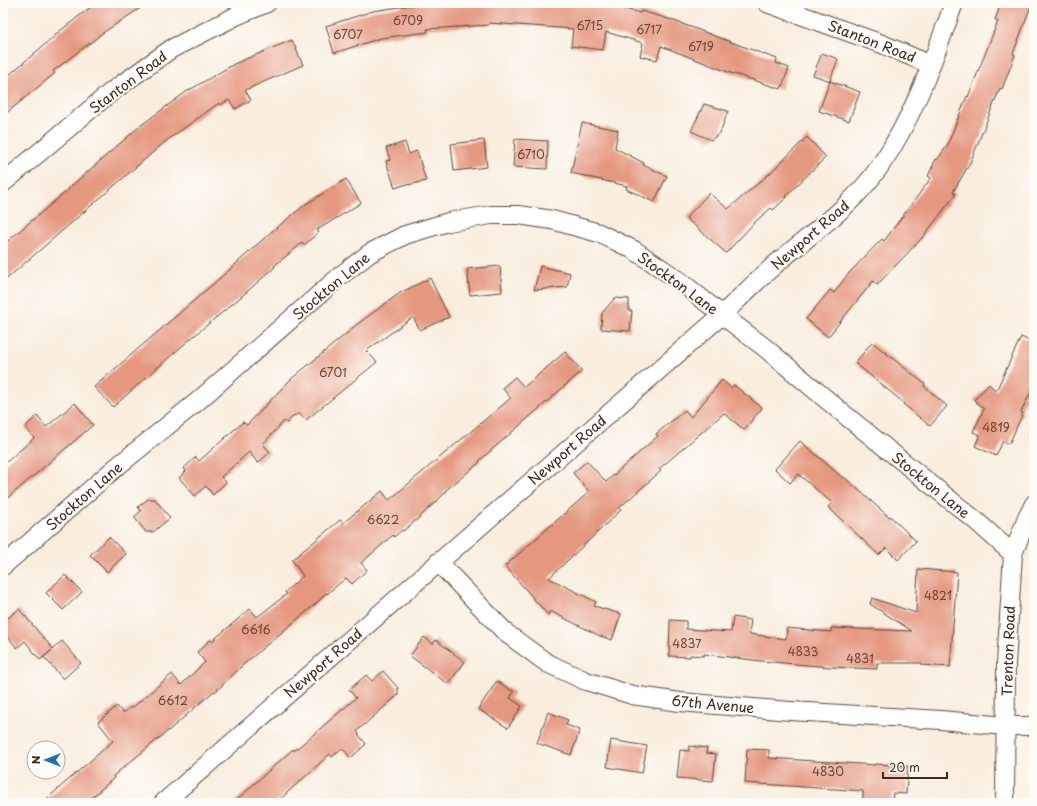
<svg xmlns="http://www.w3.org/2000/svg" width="1037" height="806" font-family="'Playpen Sans',sans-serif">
  <rect width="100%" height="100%" fill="#fdfcf7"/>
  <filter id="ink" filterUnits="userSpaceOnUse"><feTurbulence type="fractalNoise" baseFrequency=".025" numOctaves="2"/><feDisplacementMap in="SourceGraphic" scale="8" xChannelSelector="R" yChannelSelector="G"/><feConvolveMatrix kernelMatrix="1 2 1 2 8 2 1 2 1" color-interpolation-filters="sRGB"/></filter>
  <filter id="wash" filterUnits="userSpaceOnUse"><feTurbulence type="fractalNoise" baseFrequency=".012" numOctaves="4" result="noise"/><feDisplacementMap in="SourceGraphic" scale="16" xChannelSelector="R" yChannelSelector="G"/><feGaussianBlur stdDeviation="0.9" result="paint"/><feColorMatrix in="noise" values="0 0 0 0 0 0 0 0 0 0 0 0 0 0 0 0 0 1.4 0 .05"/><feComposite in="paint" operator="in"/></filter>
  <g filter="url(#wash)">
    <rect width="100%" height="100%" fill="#f9edde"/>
    <g id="blocks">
      <path fill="#e59880" d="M 96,3 L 148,3 L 98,36 L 99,36 L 53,71 L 55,73 L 3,116 L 3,80 L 56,35 L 56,34 Z
        M 413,3 L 604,3 L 640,13 L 641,11 L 669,19 L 777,59 L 776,63 L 789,68 L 781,89 L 728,72 L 661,46 L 657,60 L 640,56 L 643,43 L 606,32 L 603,50 L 571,46 L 573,29 L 489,23 L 489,25 L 427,29 L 428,32 L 381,38 L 334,53 L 326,26 L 373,11 L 413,5 Z
        M 1001,3 L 1032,3 L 1013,54 L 1015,55 L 1002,89 L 1000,88 L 970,163 L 953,192 L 956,194 L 922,238 L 877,285 L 873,281 L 828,337 L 806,319 L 830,290 L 834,293 L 848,274 L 882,239 L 884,241 L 931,178 L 928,176 L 936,159 L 937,160 L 947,146 L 967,96 L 968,97 L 998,21 L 995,20 Z
        M 292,40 L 303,65 L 245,90 L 251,100 L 235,109 L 229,100 L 220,105 L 219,103 L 166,141 L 3,282 L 3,245 L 69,189 L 69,188 L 140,126 L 186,92 L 234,64 Z
        M 822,53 L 838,59 L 830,81 L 860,92 L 849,121 L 819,111 L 830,81 L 813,75 Z
        M 704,104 L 728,111 L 720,133 L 711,140 L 691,131 Z
        M 582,123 L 618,130 L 615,148 L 644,163 L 643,165 L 667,176 L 654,202 L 626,189 L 627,186 L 571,173 Z
        M 807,137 L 826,157 L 786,196 L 787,197 L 773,210 L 771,208 L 754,223 L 726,253 L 686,218 L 709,193 L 728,209 L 768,175 Z
        M 515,139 L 548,141 L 547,169 L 513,167 Z
        M 484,140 L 487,167 L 454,171 L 451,144 Z
        M 405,142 L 409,154 L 417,151 L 426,181 L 408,185 L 407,184 L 395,188 L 386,161 L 390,160 L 386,148 Z
        M 346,179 L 361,203 L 317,230 L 319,232 L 304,245 L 302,243 L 274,266 L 275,267 L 242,296 L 189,340 L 113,407 L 94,387 L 227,272 L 271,232 L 306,204 Z
        M 500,266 L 502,292 L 470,295 L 467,269 Z
        M 540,266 L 570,273 L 567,287 L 534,290 Z
        M 430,278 L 449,317 L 420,330 L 413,317 L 366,351 L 377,362 L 306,420 L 298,413 L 295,416 L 294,415 L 287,423 L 284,421 L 263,444 L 270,452 L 258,463 L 249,452 L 221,477 L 226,482 L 213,495 L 206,486 L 195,496 L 179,478 L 186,471 L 184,468 L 196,457 L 199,461 L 243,422 L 247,425 L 290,380 L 352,329 L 352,328 L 400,293 Z
        M 615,298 L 629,299 L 629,311 L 632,311 L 630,331 L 601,329 L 602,313 Z
        M 1021,337 L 1034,343 L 1034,385 L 1021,412 L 1023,413 L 1009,444 L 1003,441 L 996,456 L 975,446 L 980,435 L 973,432 L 984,409 L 974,400 L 989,384 L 996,391 Z
        M 872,342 L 925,384 L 924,386 L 947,406 L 930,426 L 903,404 L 904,403 L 855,363 Z
        M 565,352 L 582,371 L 479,461 L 480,462 L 445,491 L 446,492 L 420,517 L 403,531 L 402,530 L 394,537 L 393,535 L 361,563 L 367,570 L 352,584 L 346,578 L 327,594 L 326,593 L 319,601 L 244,664 L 215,692 L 214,691 L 174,726 L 113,776 L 114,778 L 85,803 L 42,803 L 113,741 L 98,722 L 117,706 L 123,713 L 131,707 L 132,708 L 172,674 L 181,685 L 205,662 L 197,652 L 210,640 L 212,641 L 250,609 L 257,617 L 287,594 L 285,592 L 303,576 L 292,560 L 340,520 L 343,523 L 382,491 L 389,500 L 511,398 L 502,388 L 515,377 L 524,387 Z
        M 722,380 L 731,388 L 734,385 L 762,408 L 744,430 L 724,413 L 659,469 L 661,471 L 619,508 L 621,510 L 549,578 L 596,602 L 594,606 L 621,614 L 612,640 L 600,636 L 550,611 L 548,615 L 505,566 L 589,492 L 573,473 L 587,461 L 606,482 L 658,436 L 656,434 L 685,410 L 691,417 Z
        M 75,403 L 93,425 L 3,502 L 3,465 L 34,438 L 25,427 L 37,416 L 46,427 Z
        M 800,441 L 843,478 L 844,477 L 889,517 L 890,516 L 916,541 L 898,560 L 886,548 L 879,555 L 828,507 L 832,503 L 798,474 L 790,483 L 775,469 Z
        M 148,499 L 155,499 L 170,518 L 153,532 L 146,532 L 134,517 L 141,511 L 138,507 Z
        M 109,537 L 126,554 L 107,572 L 90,555 Z
        M 918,569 L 957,572 L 950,667 L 922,665 L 922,663 L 877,663 L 877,669 L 830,667 L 761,661 L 704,654 L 704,656 L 690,655 L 690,657 L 669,656 L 670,620 L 686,621 L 686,629 L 731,632 L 733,617 L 751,620 L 749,634 L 786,639 L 787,628 L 831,632 L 831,628 L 912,631 L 870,604 L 872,598 L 916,613 Z
        M 65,575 L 82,592 L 63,610 L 46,593 Z
        M 19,609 L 53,649 L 40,660 L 25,641 L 17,648 L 3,631 L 3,622 Z
        M 424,637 L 433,644 L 436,640 L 465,662 L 448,684 L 410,656 Z
        M 62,641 L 81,663 L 63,679 L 44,657 Z
        M 383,671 L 398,688 L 398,695 L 357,731 L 359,733 L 358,734 L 366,744 L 351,758 L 342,748 L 332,757 L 330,754 L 276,803 L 233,803 L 293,749 L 294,751 L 356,698 L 349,690 L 366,675 L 372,681 Z
        M 497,681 L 514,692 L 510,698 L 522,706 L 508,728 L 478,709 Z
        M 548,712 L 568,720 L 566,725 L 580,730 L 571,755 L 537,743 Z
        M 611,740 L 647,746 L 642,773 L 607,767 Z
        M 689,746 L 707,748 L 706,753 L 716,754 L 713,781 L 677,778 L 680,750 L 689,751 Z
        M 747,749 L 769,750 L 769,758 L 875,765 L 875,764 L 908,766 L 906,794 L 893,793 L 892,803 L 863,803 L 863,791 L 745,783 Z"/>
    </g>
  </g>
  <g filter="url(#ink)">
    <use href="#blocks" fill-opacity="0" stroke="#58473b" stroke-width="1"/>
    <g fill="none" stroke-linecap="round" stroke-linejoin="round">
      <g stroke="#58473b" stroke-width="20">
        <path id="street" d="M 767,3 L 882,44 L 931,65
          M 3,183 L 111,92 L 171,49 L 236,16 L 267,3
          M 438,562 L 506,633 L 547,663 L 586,681 L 632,695 L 680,702 L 791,711 L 941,720 L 1005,726 L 1034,726
          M 3,566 L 114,469 L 198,401 L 340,276 L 370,253 L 405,235 L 448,222 L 491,215 L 519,215 L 552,220 L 599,233 L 634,250 L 680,281 L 722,315 L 764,347 L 845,415 L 975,520 L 1013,554
          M 163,803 L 722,315 C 742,296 762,275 784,257 C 818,229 855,203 880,166 C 914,117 934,58 954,3
          M 1005,803 L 1006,664 L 1013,554 L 1027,518 L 1034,504"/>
      </g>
      <use href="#street" stroke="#fff" stroke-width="18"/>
    </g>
  </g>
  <g text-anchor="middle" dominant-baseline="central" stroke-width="4" stroke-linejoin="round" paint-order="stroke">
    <g font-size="12" fill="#664636">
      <text x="408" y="20">6709</text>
      <text x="590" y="25">6715</text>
      <text x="649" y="29">6717</text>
      <text x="348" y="34">6707</text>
      <text x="701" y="46">6719</text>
      <text x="531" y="154">6710</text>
      <text x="333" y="372">6701</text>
      <text x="996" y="427">4819</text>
      <text x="383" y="519">6622</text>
      <text x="938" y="595">4821</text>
      <text x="256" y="629">6616</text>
      <text x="687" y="643">4837</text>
      <text x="803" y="651">4833</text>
      <text x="860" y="658">4831</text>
      <text x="173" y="700">6612</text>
      <text x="828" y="771">4830</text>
    </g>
    <g font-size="14" fill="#3b2a1e" stroke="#fdfcf7">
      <text transform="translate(872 41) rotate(21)">Stanton Road</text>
      <text transform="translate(128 82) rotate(-37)">Stanton Road</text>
      <text transform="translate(810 235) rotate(-41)">Newport Road</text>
      <text transform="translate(678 283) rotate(36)">Stockton Lane</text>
      <text transform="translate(331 286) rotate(-40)">Stockton Lane</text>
      <text transform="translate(567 450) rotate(-41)">Newport Road</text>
      <text transform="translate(931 485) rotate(39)">Stockton Lane</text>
      <text transform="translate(84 496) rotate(-41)">Stockton Lane</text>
      <text transform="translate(1008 651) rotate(-88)">Trenton Road</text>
      <text transform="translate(323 663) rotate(-41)">Newport Road</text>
      <text transform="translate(713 704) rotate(5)">67th Avenue</text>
    </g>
  </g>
  <rect width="1037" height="806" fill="none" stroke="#fdfcf7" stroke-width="16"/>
  <g transform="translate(46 760) rotate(270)"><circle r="19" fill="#fdfcf7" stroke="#afa8a0"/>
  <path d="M0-3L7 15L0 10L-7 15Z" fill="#1f6fb2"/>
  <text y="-6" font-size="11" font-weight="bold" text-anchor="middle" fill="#3b2a1e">N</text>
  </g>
  <path d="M883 772v6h64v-6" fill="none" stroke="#3b2a1e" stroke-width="2"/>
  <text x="889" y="772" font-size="12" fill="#3b2a1e" stroke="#fdfcf7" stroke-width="3" paint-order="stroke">20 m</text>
</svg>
